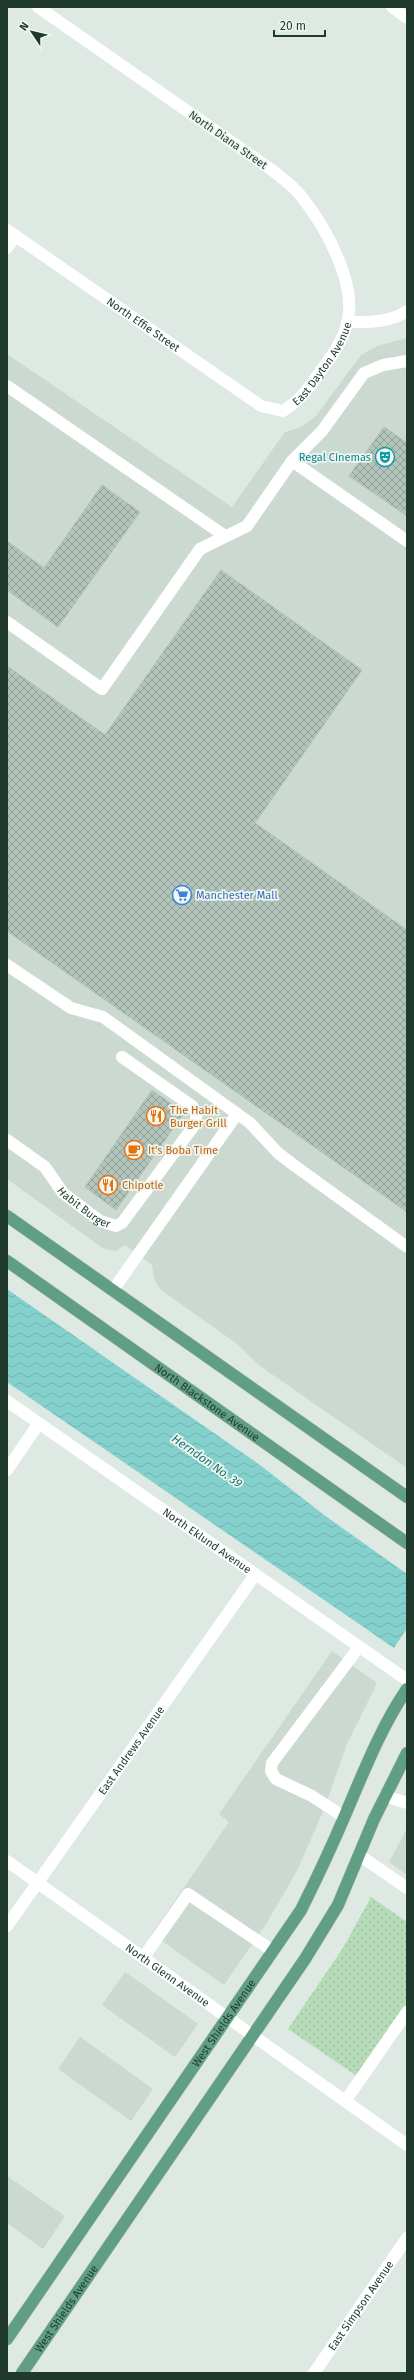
<svg xmlns="http://www.w3.org/2000/svg" width="414" height="2380" font-family="'Fira Sans',sans-serif">
  <defs>
    <pattern id="grass-dots" width="8" height="8" patternUnits="userSpaceOnUse"><rect width="8" height="8" fill="#b6dbb9"/><path d="M2 2h.1M6 6h.1" fill="none" stroke="#9cbd9f" stroke-width="1.8" stroke-linecap="round"/></pattern>
    <pattern id="water-waves" width="16" height="10" patternUnits="userSpaceOnUse"><rect width="16" height="10" fill="#84d0cd"/><path d="M0 5q4-4 8 0t8 0" fill="none" stroke="#72b3b0"/></pattern>
    <pattern id="building-cross-hatch" width="8" height="8" patternUnits="userSpaceOnUse"><rect width="8" height="8" fill="#b3c4ba"/><path d="M0 0l8 8M0 8l8-8" fill="none" stroke="#91a098"/></pattern>
  </defs>
  <rect width="100%" height="100%" fill="#dde9e2"/>
  <path fill="#ccd9d0" d="M 407,338 L 407,1468 L 260,1366 L 236,1343 L 161,1290 L 154,1279 L 152,1265 L 125,1245 L 116,1251 L 104,1249 L 7,1179 L 7,354 L 232,507 L 285,432 L 301,427 L 316,416 L 361,355 L 377,346 Z
    M 332,1651 L 377,1683 L 347,1744 L 324,1809 L 298,1869 L 268,1921 L 224,1985 L 152,1934 L 229,1822 L 219,1814 Z
    M 407,1829 L 407,1875 L 389,1862 Z
    M 125,1972 L 198,2024 L 175,2057 L 102,2005 Z
    M 80,2037 L 153,2089 L 131,2121 L 58,2069 Z
    M 7,2176 L 65,2216 L 43,2249 L 7,2223 Z"/>
  <path fill="url(#grass-dots)" d="M 371,1897 L 407,1922 L 407,2003 L 357,2076 L 288,2029 L 343,1948 Z"/>
  <path fill="url(#water-waves)" d="M 7,1289 L 260,1465 L 324,1515 L 407,1574 L 407,1628 L 394,1648 L 7,1382 Z"/>
  <path fill="url(#building-cross-hatch)" stroke="#b0c3b7" d="M 384,427 L 407,443 L 407,516 L 349,476 Z
    M 102,485 L 140,512 L 58,627 L 7,590 L 7,541 L 44,568 Z
    M 221,570 L 362,670 L 255,823 L 407,930 L 407,1212 L 7,931 L 7,666 L 105,735 Z
    M 152,1090 L 184,1113 L 116,1210 L 85,1187 Z"/>
  <g fill="none" stroke-linecap="round" stroke-linejoin="round">
    <g stroke="#bcc4c0" stroke-width="13">
      <g id="major">
        <path d="M 7,1216 L 407,1497"/>
        <path id="s7" d="M 7,1261 L 407,1543"/>
        <path id="s8" d="M 7,2339 L 301,1910 C 317,1878 332,1846 346,1813 C 364,1771 381,1727 407,1689"/>
        <path id="s9" d="M 22,2373 L 305,1959 L 338,1905 L 374,1819 L 407,1753"/>
      </g>
    </g>
    <g stroke="#fff" stroke-width="12">
      <path d="M 392,7 L 407,18"/>
      <path id="s1" d="M 7,230 L 261,406 L 283,411 C 303,398 308,389 322,369 C 333,355 342,342 347,324 C 358,284 325,226 301,196 C 294,187 284,180 276,173 L 38,7"/>
      <path d="M 7,248 L 16,236"/>
      <path d="M 347,322 C 368,322 389,323 407,311"/>
      <path d="M 407,361 L 383,365 L 364,373 L 322,431 L 292,461 L 407,541"/>
      <path d="M 7,386 L 225,536"/>
      <path d="M 7,622 L 102,689 L 200,549 L 247,526 L 292,461"/>
      <path d="M 7,965 L 71,1008 L 103,1017 L 250,1123 L 278,1153 L 295,1166 L 407,1247"/>
      <path id="s2" d="M 7,1140 L 45,1167 L 63,1193 L 100,1221 L 116,1226 L 122,1223 L 193,1127 C 197,1119 198,1113 192,1106 L 122,1057"/>
      <path d="M 113,1290 L 237,1114"/>
      <path id="s3" d="M 7,1401 L 407,1680"/>
      <path d="M 7,1470 L 39,1423"/>
      <path d="M 385,1796 L 407,1803"/>
      <path d="M 344,1817 L 312,1796 L 276,1779 L 271,1771 L 272,1763 L 359,1647"/>
      <path d="M 359,1855 L 407,1888"/>
      <path id="s4" d="M 7,1861 L 407,2145"/>
      <path id="s5" d="M 7,1926 L 255,1575"/>
      <path d="M 143,1958 L 188,1894 L 273,1951"/>
      <path d="M 346,2100 L 407,2012"/>
      <path id="s6" d="M 314,2373 L 407,2238"/>
    </g>
    <use href="#major" stroke="#619f84" stroke-width="12"/>
  </g>
  <defs>
    <g id="theatre-ring" transform="scale(1)"><circle r="9.5" fill="#eef6f0" stroke="#0f9aa8" stroke-width="1.5"/><path d="M-5-5.5Q0-4 5-5.5V0Q5 5 0 6Q-5 5-5 0ZM-3.3-2.5H-1v1.5H-3.3ZM1-2.5H3.3v1.5H1ZM-2.8 1Q0 5.5 2.8 1Z" fill="#0f9aa8"/></g>
    <g id="supermarket-ring" transform="scale(1)"><circle r="9.5" fill="#eef6f0" stroke="#3f7fe0" stroke-width="1.5"/><path d="M-6-5.5h2.5l.6 2H6L4.5 2H-2.5L-4.4-4H-6ZM-1.5 3.2a1.3 1.3 0 1 0 .1 0ZM3 3.2a1.3 1.3 0 1 0 .1 0Z" fill="#3f7fe0"/></g>
    <g id="restaurant-ring" transform="scale(1)"><circle r="9.5" fill="#eef6f0" stroke="#e8710a" stroke-width="1.5"/><path d="M-5-6h1v4h1v-4h1v4h1v-4h1v5L-1.5 .5V6h-2V.5L-5-1ZM5-6V6H3V1.5H1.5Q1.5-4 5-6Z" fill="#e8710a"/></g>
    <g id="cafe-ring" transform="scale(1)"><circle r="9.5" fill="#eef6f0" stroke="#e8710a" stroke-width="1.5"/><path d="M-5.5-4.5H6V0H3Q3 3.5 0 3.5H-2.5Q-5.5 3.5-5.5 0ZM3-3.2v2h1.7v-2ZM-6 4.5H4V6H-6Z" fill="#e8710a"/></g>
  </defs>
  <g fill-rule="evenodd">
    <use href="#theatre-ring" x="385" y="457"/>
    <use href="#supermarket-ring" x="182" y="895"/>
    <use href="#restaurant-ring" x="156" y="1116"/>
    <use href="#cafe-ring" x="134" y="1150"/>
    <use href="#restaurant-ring" x="108" y="1185"/>
  </g>
  <g text-anchor="middle" dominant-baseline="central" stroke-width="3.5" stroke-linejoin="round" paint-order="stroke">
    <g font-size="11" fill="#1f392d" stroke="#eef6f0">
      <text transform="translate(228 140) rotate(35)">North Diana Street</text>
      <text stroke="none"><textPath href="#s1" startOffset="166">North Effie Street</textPath></text>
      <text stroke="none"><textPath href="#s1" startOffset="394">East Dayton Avenue</textPath></text>
      <text stroke="none"><textPath href="#s2" startOffset="104">Habit Burger</textPath></text>
      <text stroke="none"><textPath href="#s7" startOffset="245">North Blackstone Avenue</textPath></text>
      <text stroke="none"><textPath href="#s3" startOffset="244">North Eklund Avenue</textPath></text>
      <text stroke="none"><textPath href="#s5" startOffset="215">East Andrews Avenue</textPath></text>
      <text stroke="none"><textPath href="#s4" startOffset="197">North Glenn Avenue</textPath></text>
      <text stroke="none"><textPath href="#s8" startOffset="383">West Shields Avenue</textPath></text>
      <text stroke="none"><textPath href="#s6" startOffset="82">East Simpson Avenue</textPath></text>
      <text stroke="none"><textPath href="#s9" startOffset="78">West Shields Avenue</textPath></text>
    </g>
    <g font-size="11" fill="#0d838f" stroke="#eef6f0" text-anchor="end">
      <text x="371" y="457">Regal Cinemas</text>
    </g>
    <g font-size="11" fill="#366cbe" stroke="#eef6f0" text-anchor="start">
      <text x="196" y="895">Manchester Mall</text>
    </g>
    <g font-size="11" fill="#c56008" stroke="#eef6f0" text-anchor="start">
      <text x="170" y="1110">The Habit<tspan x="170" dy="13">Burger Grill</tspan></text>
      <text x="148" y="1150">It's Boba Time</text>
      <text x="122" y="1185">Chipotle</text>
    </g>
    <g font-size="12" font-style="italic" fill="#1a7472" stroke="#eef6f0">
      <text transform="translate(207 1461) rotate(35)">Herndon No. 39</text>
    </g>
  </g>
  <rect width="414" height="2380" fill="none" stroke="#1f392d" stroke-width="16"/>
  <g transform="translate(32 32) rotate(305)" stroke="#eef6f0" stroke-width="3" paint-order="stroke">
  <path d="M0-3L7 15L0 10L-7 15Z" fill="#1f392d"/>
  <text y="-6" font-size="11" font-weight="bold" text-anchor="middle" fill="#1f392d">N</text>
  </g>
  <path d="M274 30v6h51v-6" fill="none" stroke="#1f392d" stroke-width="2"/>
  <text x="280" y="30" font-size="12" fill="#1f392d" stroke="#eef6f0" stroke-width="3" paint-order="stroke">20 m</text>
</svg>
